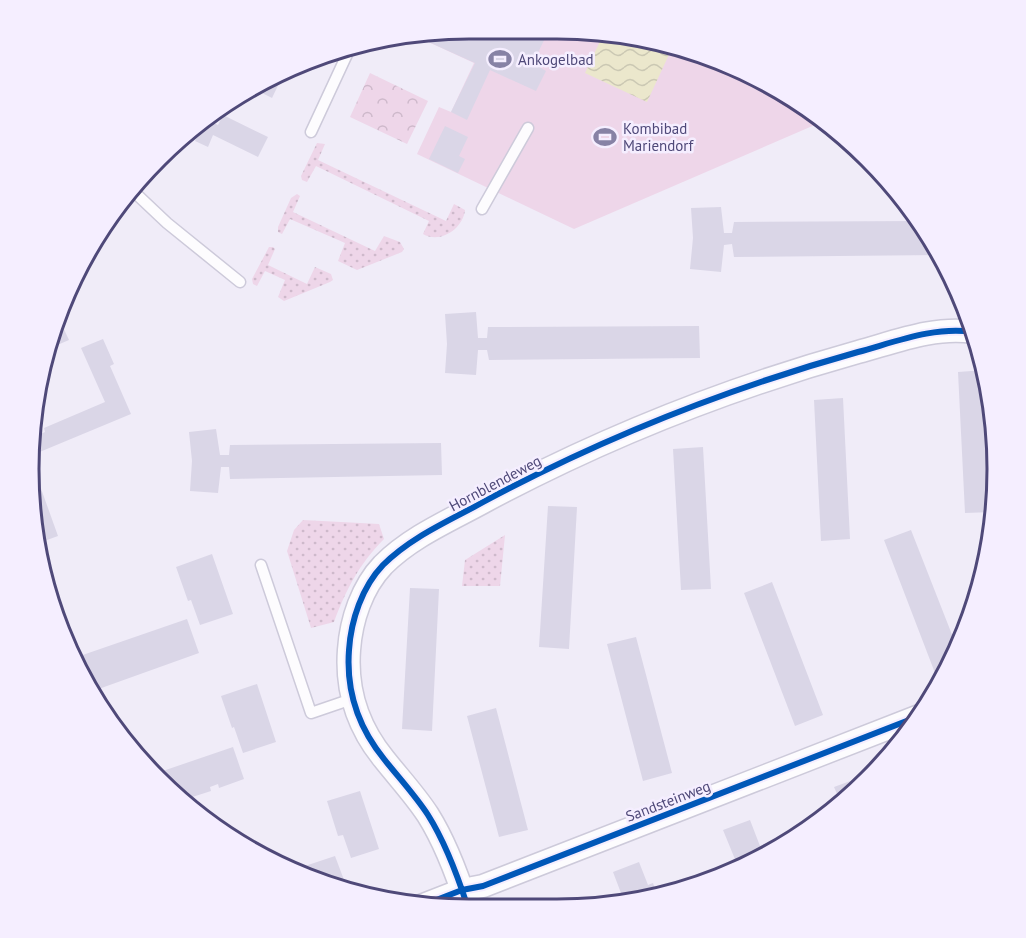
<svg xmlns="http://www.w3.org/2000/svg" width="1026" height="938" font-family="'PT Sans',sans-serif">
  <defs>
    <pattern id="green-dots" width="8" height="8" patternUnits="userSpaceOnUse" patternTransform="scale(1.5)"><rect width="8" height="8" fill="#eed6e9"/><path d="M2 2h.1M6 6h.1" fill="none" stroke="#ceb9cb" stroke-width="1.8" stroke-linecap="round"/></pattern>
    <pattern id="forest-crowns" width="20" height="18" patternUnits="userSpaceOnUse" patternTransform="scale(1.5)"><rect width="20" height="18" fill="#eed6e9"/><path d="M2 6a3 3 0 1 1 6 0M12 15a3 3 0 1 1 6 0" fill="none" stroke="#ceb9cb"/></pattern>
    <pattern id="water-waves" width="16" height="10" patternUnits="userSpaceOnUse" patternTransform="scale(1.5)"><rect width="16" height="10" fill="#ebe7cc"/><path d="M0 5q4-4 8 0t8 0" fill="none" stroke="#cbc8b3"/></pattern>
  </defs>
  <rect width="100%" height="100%" fill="#f0ecf8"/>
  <path fill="url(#green-dots)" d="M 317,143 L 325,144 L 318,160 L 446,221 L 454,204 L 465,210 C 463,229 440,244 423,234 L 429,221 L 316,166 L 307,182 L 302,180 L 301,176 Z
    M 297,194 L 300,196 L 293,212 L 375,251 L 384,236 L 400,242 L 404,249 L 402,252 L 357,270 L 338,261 L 345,243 L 290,219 L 282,234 L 278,232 L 278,227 L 291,198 Z
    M 269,247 L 273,247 L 275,249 L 268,265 L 307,284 L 315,267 L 331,274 L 333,280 L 330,282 L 284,301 L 278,297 L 285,280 L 265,271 L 257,286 L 253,284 L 252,279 Z
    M 303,520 L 379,524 L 384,539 C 359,564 346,590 334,622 L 311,628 L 287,551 L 294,530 Z
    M 505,535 L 500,586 L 462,586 L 465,560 Z"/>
  <path fill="url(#forest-crowns)" d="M 370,73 L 428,101 L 407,144 L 350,117 Z"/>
  <path fill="#eed6e9" d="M 469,29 L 643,37 L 726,62 L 802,103 L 824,121 L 574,229 L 417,154 L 439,107 L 451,112 L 474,63 L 411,34 Z"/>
  <path fill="url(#water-waves)" d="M 603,35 L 643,37 L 673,46 L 647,102 L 585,73 Z"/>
  <path fill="#dad6e7" d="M 469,28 L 548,32 L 533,63 L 546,71 L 536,91 L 490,70 L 467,120 L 451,112 L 475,63 L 411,34 Z
    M 292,68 L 289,75 L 284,73 L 272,98 L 252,88 L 274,74 Z
    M 223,115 L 268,137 L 258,157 L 213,135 L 208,147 L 195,141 L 205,119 L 218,125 Z
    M 445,126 L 468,137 L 459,156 L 465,159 L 458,173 L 429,159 Z
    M 721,207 L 724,233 L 732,233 L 734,222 L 921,221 L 940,255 L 734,257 L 732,244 L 724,245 L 721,272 L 690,269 L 693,238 L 691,208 Z
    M 476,312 L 478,338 L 487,338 L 488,327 L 699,326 L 700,358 L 489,360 L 487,350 L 478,350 L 476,375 L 445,373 L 447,344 L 445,314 Z
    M 61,323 L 69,340 L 48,349 L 57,324 Z
    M 103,339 L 114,364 L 110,366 L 131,414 L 30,456 L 32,438 L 45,432 L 44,428 L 105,402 L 81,348 Z
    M 985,370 L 988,379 L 993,512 L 965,513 L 958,372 Z
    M 843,398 L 850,539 L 821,541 L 814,400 Z
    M 216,429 L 220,455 L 229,455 L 230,445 L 441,443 L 442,475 L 230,479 L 229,467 L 221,467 L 218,493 L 190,491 L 192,461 L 189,432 Z
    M 703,447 L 711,589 L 681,590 L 673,449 Z
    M 34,469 L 58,536 L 36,544 L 29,471 Z
    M 548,506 L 577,507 L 569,649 L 539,647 Z
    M 911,530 L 958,650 L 948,668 L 935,673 L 884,540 Z
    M 212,554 L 233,614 L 200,625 L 191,600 L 188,601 L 176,567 Z
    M 772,582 L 823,715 L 795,726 L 744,593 Z
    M 410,588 L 439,589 L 432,731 L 402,729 Z
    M 187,619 L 199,653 L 93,691 L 74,658 Z
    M 636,637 L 672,773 L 643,781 L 607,644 Z
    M 257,684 L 276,742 L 243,753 L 234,727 L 232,728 L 221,696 Z
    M 496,708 L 528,830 L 499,837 L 467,716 Z
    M 233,747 L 244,779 L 219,788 L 218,784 L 210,787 L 211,791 L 180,801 L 154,774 Z
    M 861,777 L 864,784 L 841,803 L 834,787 Z
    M 360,791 L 379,849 L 351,858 L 343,835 L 338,836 L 327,801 Z
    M 750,820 L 760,846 L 764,844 L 767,854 L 739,869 L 723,830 Z
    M 335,856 L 347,888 L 343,890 L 328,886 L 293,870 Z
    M 639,862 L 648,885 L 653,883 L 656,892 L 652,894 L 653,898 L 643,901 L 624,901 L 613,872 Z"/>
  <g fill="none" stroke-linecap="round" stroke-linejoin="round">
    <g stroke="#cdcada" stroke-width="13">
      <path id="lane" d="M 311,132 L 350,48
        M 131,189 L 167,223 L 240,282
        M 482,209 L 528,128
        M 261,565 L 311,713 L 352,699"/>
    </g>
    <g stroke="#cdcada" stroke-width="25">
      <path id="street" d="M 467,905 C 457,874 445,842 428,815 C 415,795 399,778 384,759 C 358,727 346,690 349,650 C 351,620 362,587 383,565 C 412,536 451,520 487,500 C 605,437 729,388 858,352 C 895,342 935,326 973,332
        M 421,906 L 462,890 L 483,886 L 922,715"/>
    </g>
    <use href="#lane" stroke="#fdfcfe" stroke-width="10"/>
    <use href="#street" stroke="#fdfcfe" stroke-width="22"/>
    <g stroke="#f5eeff" stroke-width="10">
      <path id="cycleway" d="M 467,905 C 457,874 445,842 428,815 C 415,795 399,778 384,759 C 358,727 346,690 349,650 C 351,620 362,587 383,565 C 412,536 451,520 487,500 C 605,437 729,388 858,352 C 895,342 935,326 973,332
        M 421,906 L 462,890 L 483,886 L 922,715"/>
    </g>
    <use href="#cycleway" stroke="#0057b8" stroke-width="6"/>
  </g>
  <defs>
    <g id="stadium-bare" transform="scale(1.8)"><path d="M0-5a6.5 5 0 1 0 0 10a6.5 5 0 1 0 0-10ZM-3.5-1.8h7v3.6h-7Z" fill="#8782a5" stroke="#f5eeff" stroke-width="2.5" paint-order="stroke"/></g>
  </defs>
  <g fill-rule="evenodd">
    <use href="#stadium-bare" x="500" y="59"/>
    <use href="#stadium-bare" x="605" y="137"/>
  </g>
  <g text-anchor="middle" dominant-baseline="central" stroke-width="5" stroke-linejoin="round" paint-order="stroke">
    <g font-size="15" fill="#4f4979" stroke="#f5eeff" text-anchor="start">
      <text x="518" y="59">Ankogelbad</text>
      <text x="623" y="128">Kombibad<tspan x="623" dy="17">Mariendorf</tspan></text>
    </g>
    <g font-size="15" fill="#4f4979" stroke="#f5eeff">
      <text transform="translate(495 483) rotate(-28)">Hornblendeweg</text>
      <text transform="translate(668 801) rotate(-21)">Sandsteinweg</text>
    </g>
  </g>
  <path d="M0 0H1026V938H0ZM469 39H557A430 430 0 0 1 987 469V469A430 430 0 0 1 557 899H469A430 430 0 0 1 39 469V469A430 430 0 0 1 469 39Z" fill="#f5eeff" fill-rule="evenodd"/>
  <path fill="none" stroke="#4f4979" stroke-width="3" d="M469 39H557A430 430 0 0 1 987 469V469A430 430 0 0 1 557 899H469A430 430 0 0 1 39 469V469A430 430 0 0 1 469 39Z"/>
</svg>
